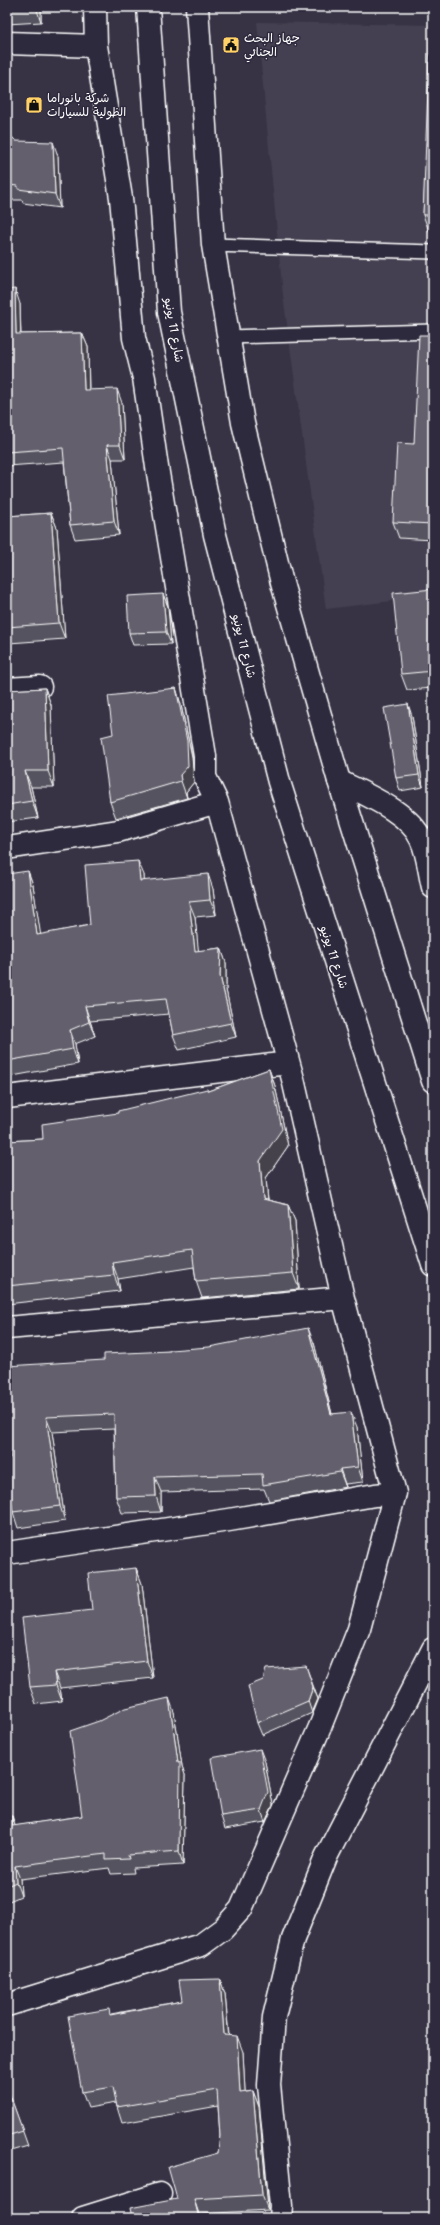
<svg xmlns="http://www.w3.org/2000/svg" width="440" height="2225" font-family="'Shantell Sans','Playpen Sans Arabic',sans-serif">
  <rect width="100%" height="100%" fill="#373345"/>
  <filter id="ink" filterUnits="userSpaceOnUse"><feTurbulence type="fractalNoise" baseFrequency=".025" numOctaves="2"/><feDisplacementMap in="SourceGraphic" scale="8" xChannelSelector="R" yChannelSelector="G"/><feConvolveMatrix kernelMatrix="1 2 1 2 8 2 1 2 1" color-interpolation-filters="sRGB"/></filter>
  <g filter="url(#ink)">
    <path fill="#444051" d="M 257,22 L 433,25 L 433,596 L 326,609 L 283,295 Z"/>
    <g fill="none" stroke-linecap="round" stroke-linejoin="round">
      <g stroke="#fff" stroke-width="16">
        <path id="lane" d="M 213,245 L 433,252
          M 228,337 L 433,331"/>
      </g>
      <g stroke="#fff" stroke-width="25">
        <path id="street" d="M 7,43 L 96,46
          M 7,689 L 40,687
          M 339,781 C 364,794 409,812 421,839 C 428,853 429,872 433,887
          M 7,848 L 118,831 L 217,802
          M 7,1097 L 288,1063
          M 7,1328 L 343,1298
          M 7,1553 L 229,1520 L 375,1495 L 395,1493
          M 7,2005 L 201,1945 L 223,1929 L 241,1909 L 320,1727 L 359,1629 L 395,1493 L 343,1298 L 293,1079 L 217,802 L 205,777 L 205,756 L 157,467 L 144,378 L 134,338 L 121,198 L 96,46 L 95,7
          M 83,2218 L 160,2194"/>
      </g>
      <g stroke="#fff" stroke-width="25">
        <path id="highway" d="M 148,7 L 169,312 L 215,535 L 279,782 L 433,1265
          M 197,7 L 213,245 L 243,423 L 282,583 L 339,781 L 433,1081
          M 280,2218 L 281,2206 L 269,2085 L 274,2017 L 293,1939 L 326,1857 L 433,1649"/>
      </g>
      <use href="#lane" stroke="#2f2a3d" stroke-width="13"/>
      <use href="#street" stroke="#2f2a3d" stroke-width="22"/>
      <use href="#highway" stroke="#2f2a3d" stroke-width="22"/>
    </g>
    <path fill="#55525e" stroke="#fff" d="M 7,7 L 41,7 L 41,22 L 7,24 Z
      M 433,37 L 433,231 L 429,231 L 423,215 Z
      M 7,132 L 16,141 L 58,156 L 60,208 L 23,203 L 22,200 L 7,200 Z
      M 7,290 L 20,304 L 21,334 L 82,333 L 88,347 L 89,390 L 122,403 L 125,459 L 112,459 L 119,535 L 75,539 L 70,525 L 64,462 L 7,466 Z
      M 433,335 L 433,540 L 399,538 L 393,522 L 414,444 Z
      M 51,513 L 57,528 L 65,639 L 9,643 L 10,675 L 7,675 L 7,516 Z
      M 433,589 L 433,688 L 407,690 L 401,674 Z
      M 163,594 L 168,607 L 171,644 L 133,645 L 129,633 Z
      M 45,688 L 51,705 L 54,787 L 31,787 L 38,818 L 7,822 L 7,690 Z
      M 176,688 L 181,705 L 192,757 L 194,782 L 186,792 L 187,798 L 116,818 L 110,802 L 113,734 Z
      M 412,716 L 423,787 L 400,791 L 396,778 Z
      M 28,871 L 33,885 L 40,935 L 90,925 L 144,875 L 144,881 L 213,889 L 216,915 L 195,917 L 198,951 L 221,948 L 226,963 L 226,990 L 236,1037 L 179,1050 L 173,1035 L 169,1014 L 90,1021 L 95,1036 L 75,1044 L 78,1064 L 7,1077 L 7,1010 L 9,1010 Z
      M 269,1069 L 275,1086 L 288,1146 L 266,1178 L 268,1200 L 288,1205 L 295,1221 L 299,1289 L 202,1298 L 196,1281 L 194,1267 L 118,1279 L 120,1291 L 7,1304 L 7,1141 L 43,1139 L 118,1113 L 208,1091 Z
      M 314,1343 L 332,1414 L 357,1427 L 363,1482 L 345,1484 L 346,1487 L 269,1501 L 264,1489 L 161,1492 L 161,1512 L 122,1513 L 116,1497 L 114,1429 L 52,1432 L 65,1521 L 18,1528 L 13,1512 L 7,1407 L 104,1360 L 170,1351 Z
      M 136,1568 L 142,1584 L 153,1678 L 60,1688 L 62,1701 L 36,1704 L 30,1687 L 92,1610 Z
      M 306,1666 L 318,1699 L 312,1713 L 262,1735 L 257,1723 Z
      M 174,1712 L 182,1766 L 185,1775 L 183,1865 L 133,1868 L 134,1873 L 111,1874 L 109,1868 L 20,1879 L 21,1896 L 7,1902 L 7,1817 L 12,1816 L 15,1826 L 82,1816 Z
      M 265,1762 L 273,1805 L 265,1822 L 225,1829 L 221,1816 Z
      M 220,1979 L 225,1994 L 229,2035 L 243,2052 L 245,2092 L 253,2091 L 259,2107 L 268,2210 L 199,2214 L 177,2199 L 218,2153 L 220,2136 L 218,2106 L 122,2123 L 117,2107 L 116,2103 L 88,2108 L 82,2092 L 111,2014 L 182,2001 Z
      M 7,2087 L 28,2146 L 7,2152 Z"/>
    <path fill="#45424c" stroke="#fff" d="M 36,7 L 41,7 L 41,22 Z
      M 53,142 L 58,156 L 60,208 L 55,194 Z
      M 15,289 L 20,304 L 21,349 L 16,334 Z
      M 82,333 L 88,347 L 89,404 L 84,390 Z
      M 117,389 L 122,403 L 125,459 L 120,445 Z
      M 107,445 L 112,459 L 119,535 L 114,521 Z
      M 51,513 L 57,528 L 65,639 L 59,623 Z
      M 163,594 L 168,607 L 171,644 L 166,632 Z
      M 7,636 L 9,643 L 10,675 L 7,666 Z
      M 45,688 L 51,705 L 54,787 L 48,771 Z
      M 176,688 L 181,705 L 192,757 L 194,782 L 186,792 L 187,798 L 181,781 L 180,775 Z
      M 408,704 L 412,716 L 423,787 L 419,775 Z
      M 25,771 L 31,787 L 38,818 L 32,801 Z
      M 138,861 L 144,875 L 145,896 L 140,881 Z
      M 28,871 L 33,885 L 43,950 L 37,935 Z
      M 208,874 L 213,889 L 216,915 L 210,900 Z
      M 189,902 L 195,917 L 200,966 L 195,951 Z
      M 221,948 L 226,963 L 226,990 L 236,1037 L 231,1023 L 220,976 Z
      M 85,1006 L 95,1036 L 89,1022 Z
      M 70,1030 L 75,1044 L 78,1064 L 73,1049 Z
      M 269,1069 L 275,1086 L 288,1146 L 266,1178 L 269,1216 L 263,1199 L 260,1161 Z
      M 288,1205 L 295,1221 L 299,1289 L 293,1273 Z
      M 112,1262 L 118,1279 L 120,1291 L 114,1275 Z
      M 308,1328 L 314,1343 L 336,1430 L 331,1414 Z
      M 351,1412 L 357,1427 L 363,1482 L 358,1467 Z
      M 46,1417 L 52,1432 L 65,1521 L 60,1506 Z
      M 340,1469 L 346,1487 L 340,1472 Z
      M 155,1477 L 161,1492 L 161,1512 L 156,1496 Z
      M 136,1568 L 142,1584 L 153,1678 L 147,1661 Z
      M 54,1672 L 60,1688 L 62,1701 L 56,1685 Z
      M 313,1687 L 318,1699 L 312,1713 L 308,1701 Z
      M 169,1698 L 174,1712 L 182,1766 L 185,1775 L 183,1865 L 179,1851 L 178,1762 Z
      M 260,1749 L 265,1762 L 273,1805 L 265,1822 L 261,1810 Z
      M 12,1816 L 16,1829 L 12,1826 Z
      M 15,1866 L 20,1879 L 21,1896 L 16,1882 Z
      M 220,1979 L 225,1994 L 230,2051 L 224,2035 Z
      M 237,2036 L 243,2052 L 246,2109 L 240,2093 Z
      M 253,2091 L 259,2107 L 268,2210 L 262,2195 Z
      M 194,2199 L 199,2214 L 200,2218 L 199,2218 Z"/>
    <path fill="#635f6d" stroke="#fff" d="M 7,7 L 36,7 L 7,8 Z
      M 430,37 L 433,37 L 433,215 L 423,215 Z
      M 7,132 L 16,141 L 53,142 L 55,194 L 18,189 L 18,186 L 7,185 Z
      M 15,289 L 16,334 L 82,333 L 84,390 L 117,389 L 120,445 L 107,445 L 114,521 L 70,525 L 63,448 L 7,452 L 7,290 Z
      M 419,335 L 433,335 L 433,524 L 393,522 L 397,443 L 414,444 Z
      M 51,513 L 59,623 L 7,627 L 7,516 Z
      M 433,589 L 433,671 L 401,674 L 393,593 Z
      M 163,594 L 166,632 L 129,633 L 127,596 Z
      M 45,688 L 48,771 L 25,771 L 32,801 L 7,805 L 7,690 Z
      M 176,688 L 187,741 L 188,766 L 180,775 L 181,781 L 110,802 L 101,737 L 113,734 L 108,696 Z
      M 408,704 L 419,775 L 396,778 L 384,708 Z
      M 138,861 L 140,881 L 208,874 L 210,900 L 189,902 L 195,951 L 221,948 L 220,976 L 231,1023 L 173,1035 L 166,999 L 85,1006 L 89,1022 L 70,1030 L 73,1049 L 7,1061 L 7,1010 L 9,1010 L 7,1002 L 7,874 L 28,871 L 37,935 L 90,925 L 85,865 Z
      M 269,1069 L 282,1129 L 260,1161 L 263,1199 L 288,1205 L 293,1273 L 196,1281 L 192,1250 L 112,1262 L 114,1275 L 7,1286 L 7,1141 L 43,1139 L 42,1124 L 118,1113 L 118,1111 L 207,1089 L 208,1091 Z
      M 308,1328 L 331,1414 L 351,1412 L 358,1467 L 340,1469 L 340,1472 L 263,1485 L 262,1474 L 155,1477 L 156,1496 L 116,1497 L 114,1414 L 46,1417 L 60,1506 L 13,1512 L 7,1473 L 7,1459 L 10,1458 L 7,1407 L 7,1366 L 104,1360 L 104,1354 L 170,1351 L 170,1350 L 209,1347 Z
      M 136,1568 L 147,1661 L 54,1672 L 56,1685 L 30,1687 L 22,1618 L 92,1610 L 88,1573 Z
      M 306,1666 L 313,1687 L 308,1701 L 257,1723 L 248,1686 L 263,1680 L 266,1669 Z
      M 169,1698 L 178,1762 L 180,1762 L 179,1851 L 128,1855 L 129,1859 L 106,1860 L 106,1854 L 15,1866 L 16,1882 L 7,1886 L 7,1817 L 12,1816 L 12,1826 L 82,1816 L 70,1731 L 99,1721 L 125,1708 Z
      M 260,1749 L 268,1792 L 261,1810 L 221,1816 L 211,1758 Z
      M 220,1979 L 224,2035 L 237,2036 L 240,2093 L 253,2091 L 262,2195 L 194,2199 L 199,2218 L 132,2218 L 130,2208 L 177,2199 L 168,2167 L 218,2153 L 220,2136 L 217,2090 L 117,2107 L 113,2087 L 82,2092 L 68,2016 L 109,2009 L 110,2015 L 182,2001 L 179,1980 Z
      M 7,2087 L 23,2131 L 7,2136 Z"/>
  </g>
  <defs>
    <g id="civic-square" transform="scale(0.9)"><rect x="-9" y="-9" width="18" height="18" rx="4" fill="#ffd166" stroke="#2f2a3d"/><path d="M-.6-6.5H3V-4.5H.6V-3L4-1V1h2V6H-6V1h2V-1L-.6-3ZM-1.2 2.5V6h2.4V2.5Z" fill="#111"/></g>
    <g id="shop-square" transform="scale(0.9)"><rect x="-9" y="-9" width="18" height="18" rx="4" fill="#ffd166" stroke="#2f2a3d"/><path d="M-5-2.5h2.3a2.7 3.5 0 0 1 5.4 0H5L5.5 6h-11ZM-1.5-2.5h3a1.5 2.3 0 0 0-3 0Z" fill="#111"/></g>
  </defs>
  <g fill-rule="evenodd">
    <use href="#civic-square" x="231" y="45"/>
    <use href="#shop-square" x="34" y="105"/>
  </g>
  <g text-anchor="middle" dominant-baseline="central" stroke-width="3" stroke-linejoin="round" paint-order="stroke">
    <g font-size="12" fill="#fff" stroke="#2f2a3d" text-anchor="start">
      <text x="244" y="38">جهاز البحث<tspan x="244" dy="14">الجنائي</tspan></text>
      <text x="47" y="98">شركة بانوراما<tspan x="47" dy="14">الظولية للسيارات</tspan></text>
    </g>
    <g font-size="12" fill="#fff" stroke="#2f2a3d">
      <text transform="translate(174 330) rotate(80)">شارع 11 يونيو</text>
      <text transform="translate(244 646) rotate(76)">شارع 11 يونيو</text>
      <text transform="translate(334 957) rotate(72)">شارع 11 يونيو</text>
    </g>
  </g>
  <rect width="440" height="2225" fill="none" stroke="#2f2a3d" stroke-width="24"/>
  <rect x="12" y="12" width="416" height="2201" fill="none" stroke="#fff" stroke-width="1.5" filter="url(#ink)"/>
</svg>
